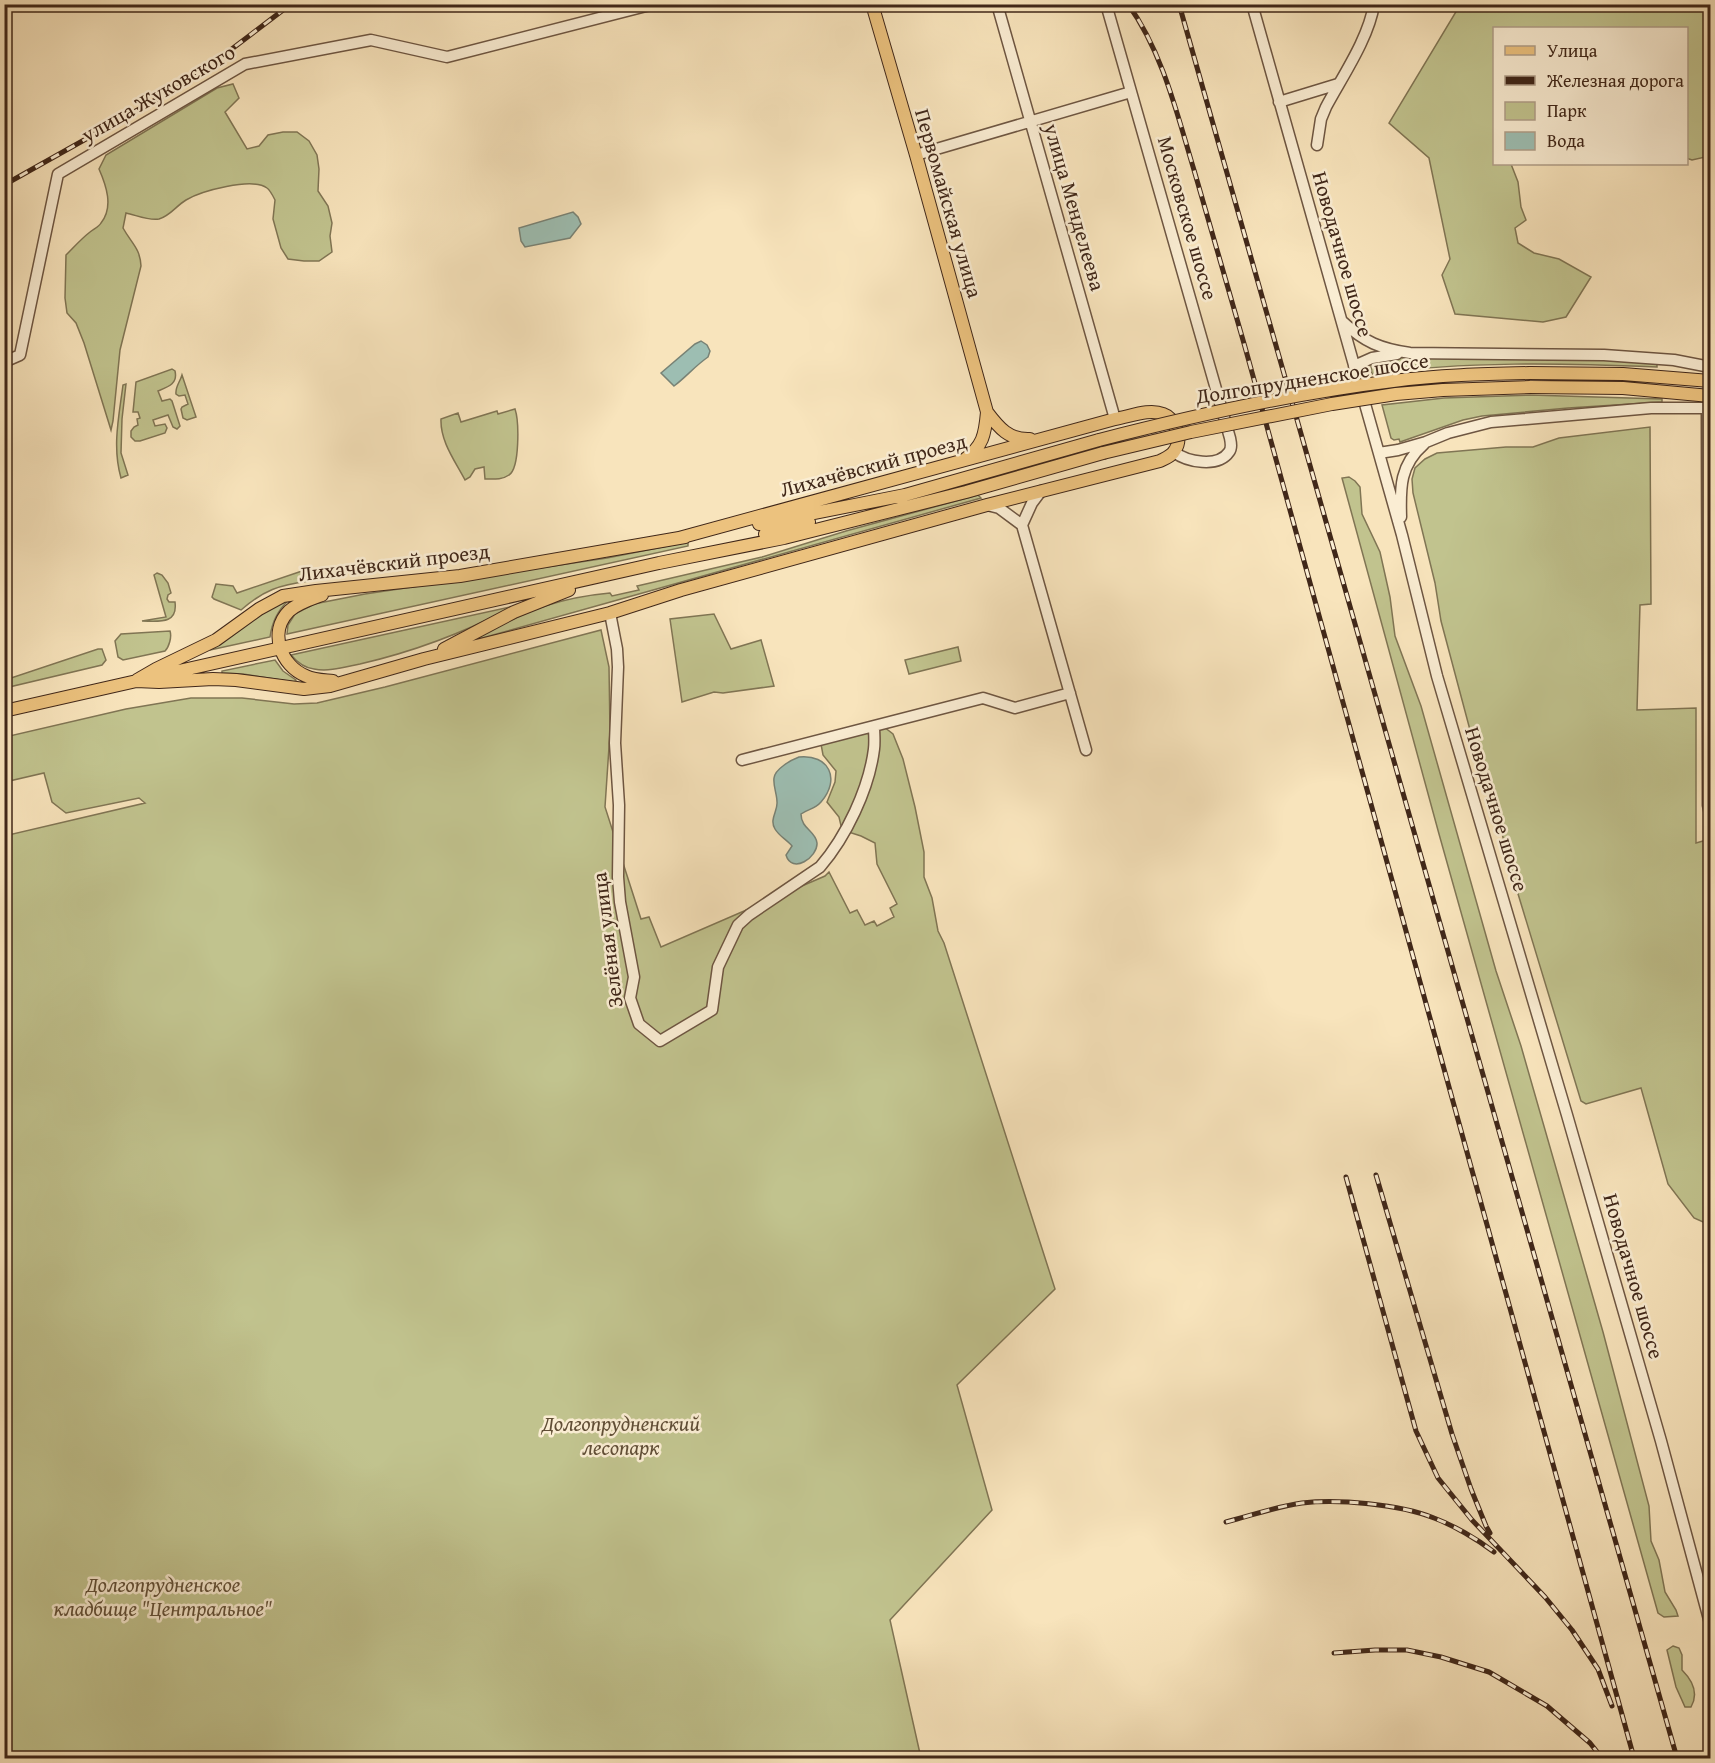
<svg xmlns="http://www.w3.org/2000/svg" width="1715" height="1763" font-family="'Gentium Book Plus',serif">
  <rect width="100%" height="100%" fill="#f8e4bc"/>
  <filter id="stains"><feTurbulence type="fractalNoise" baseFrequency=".00333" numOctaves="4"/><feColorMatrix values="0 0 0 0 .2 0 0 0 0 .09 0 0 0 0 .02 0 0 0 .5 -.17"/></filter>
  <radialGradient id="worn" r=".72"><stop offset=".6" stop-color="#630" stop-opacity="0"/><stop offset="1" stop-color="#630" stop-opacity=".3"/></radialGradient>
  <path fill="#c1c38e" stroke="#807554" stroke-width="1.5" d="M 1460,5 L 1710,5 L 1710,156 L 1692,160 L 1686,158 L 1686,28 L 1494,28 L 1494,164 L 1511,164 L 1518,182 L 1521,207 L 1526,220 L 1515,228 L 1518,243 L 1534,253 L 1559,259 L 1591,277 L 1566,317 L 1543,322 L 1455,314 L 1442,275 L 1450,259 L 1429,158 L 1389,123 Z
    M 233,84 L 239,98 L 225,112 L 247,149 L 259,146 L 268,135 L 283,132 L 297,132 L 309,141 L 317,155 L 319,169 L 318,191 L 328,206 L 332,223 L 330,236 L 332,252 L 319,261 L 304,261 L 288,259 L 281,248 L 273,219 L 275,200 C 273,196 270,190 267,188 C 252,177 201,191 186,200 C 176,206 170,216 159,219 C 149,221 136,215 126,213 L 123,228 C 132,244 140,248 141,266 L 120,350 L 113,421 L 111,430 L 84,343 L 76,323 L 67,313 L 65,298 L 66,255 C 74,247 81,239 90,232 C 93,229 99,227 101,223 C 114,207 106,185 99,169 L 106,155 L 217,88 Z
    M 1416,356 L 1597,359 L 1657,364 L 1657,367 C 1562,363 1466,361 1372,374 L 1371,366 L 1375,363 L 1386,362 L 1387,357 Z
    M 172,369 L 175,371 C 178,384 168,387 158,391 L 162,401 L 170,399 L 172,401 L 180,426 L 177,429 L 173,427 L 168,415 L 153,420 L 155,426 L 165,424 L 167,428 L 165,433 L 140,441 L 135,441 L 131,437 L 131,431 L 134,427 L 138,425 L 137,419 L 140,418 L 138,412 L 133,412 L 136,382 Z
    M 182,375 L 196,417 L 187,420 L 183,418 L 181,409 L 182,407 L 188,404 L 185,395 L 179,396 L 176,394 C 175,387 180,382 182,375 Z
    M 126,384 L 122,419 L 121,453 L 128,475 L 121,478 C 112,447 119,416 123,385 Z
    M 1530,395 L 1662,399 L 1662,402 L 1568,408 L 1482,416 L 1463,420 L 1400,442 L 1399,439 L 1394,440 L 1391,438 L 1382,405 L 1444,398 Z
    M 515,409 C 519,421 520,468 509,475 C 502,480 493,479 485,479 L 484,467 L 475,469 L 470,477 L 465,480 C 455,461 440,441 441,419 L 458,413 L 461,422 L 497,411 L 498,414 Z
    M 1650,427 L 1651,604 L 1640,605 L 1637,710 L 1696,708 L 1696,843 L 1710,839 L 1710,1225 L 1694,1218 L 1668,1184 L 1641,1088 L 1586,1104 L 1581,1101 L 1505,851 L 1501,824 L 1487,769 L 1474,745 L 1441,621 L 1435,583 L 1413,493 L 1412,479 L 1415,468 L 1425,459 L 1437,453 L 1506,447 L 1533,447 L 1559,438 Z
    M 1349,477 L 1355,481 L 1360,487 L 1362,514 L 1380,552 L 1390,597 L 1395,636 L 1421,706 L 1496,971 L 1521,1046 L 1603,1332 L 1649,1506 L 1651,1541 L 1659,1560 L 1665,1592 L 1676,1610 L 1678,1616 L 1664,1617 L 1658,1613 L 1439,834 L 1342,478 Z
    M 978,495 L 981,498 L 475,640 L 476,638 C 498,626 521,614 545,606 C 566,599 588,595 610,593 L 612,596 L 639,590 L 637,586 L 762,557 L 846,531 Z
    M 688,542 L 688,546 L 287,634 L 288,625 L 295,614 L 314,604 L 365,594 L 607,558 Z
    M 305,570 L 309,581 C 279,585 264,590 241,610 L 214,599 L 212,597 L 216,584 L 233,586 L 237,593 Z
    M 157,573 L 162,575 L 168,583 L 171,593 L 168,595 L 167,599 L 169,602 L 175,602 C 178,625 158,621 142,621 L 166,617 L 154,575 Z
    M 285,600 L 288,601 C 277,611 272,622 270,637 L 210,650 L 222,643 L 261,612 Z
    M 510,607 L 509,609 C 461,634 412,652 360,664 C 345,667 329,672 314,669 C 304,668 297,662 291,655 Z
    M 714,614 L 731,649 L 761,640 L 774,686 L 723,693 L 714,692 L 682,702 L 670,619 Z
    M 601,630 L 609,667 L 610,732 L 605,807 L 641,919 L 649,917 L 661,947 L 825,876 L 829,872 L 850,913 L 857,910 L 865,925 L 874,921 L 877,926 L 894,917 L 890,908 L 897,904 L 877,864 L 875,843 L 861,836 L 842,830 L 839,817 L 827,802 L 835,782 L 836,771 L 823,755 L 821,744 L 884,727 L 893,734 L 903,759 L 915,807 L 924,852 L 924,877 L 932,898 L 938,931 L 944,943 L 1055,1289 L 957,1385 L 992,1510 L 890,1620 L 921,1758 L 5,1758 L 4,836 L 145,803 L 139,798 L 66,813 L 52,802 L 44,773 L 5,782 L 5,737 L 126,709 L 191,698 L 242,698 L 294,704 L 317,703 L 385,687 Z
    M 170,631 C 172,637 169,647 165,651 L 123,660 L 118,657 L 115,641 L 121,634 Z
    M 958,647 L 961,661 L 909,674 L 905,660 Z
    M 98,649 L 102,649 L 106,660 L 102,665 L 5,688 L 5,680 Z
    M 275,660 L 283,671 L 296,680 L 294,682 L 243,674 L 222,673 L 222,671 Z
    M 1673,1646 L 1679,1648 L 1682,1655 L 1682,1670 C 1692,1680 1699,1693 1691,1707 L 1685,1707 L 1676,1687 L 1667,1650 Z"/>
  <path fill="#9dbeb2" stroke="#788275" stroke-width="1.5" d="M 573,212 L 578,217 L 581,224 L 570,238 L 525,247 L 521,241 L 519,228 Z
    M 701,341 L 707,345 L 710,351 L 708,357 C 695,366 686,377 674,386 L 661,373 L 695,344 Z
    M 799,757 C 829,754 841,779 821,802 C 815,809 808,809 801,814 C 801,829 816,831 817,843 C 818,857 792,875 786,855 L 792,846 C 787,840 779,836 775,829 C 769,819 778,811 777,802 C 777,794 773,786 774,778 C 775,769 791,760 799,757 Z"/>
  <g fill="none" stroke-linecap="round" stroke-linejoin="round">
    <g stroke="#6e5642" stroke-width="13">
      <path id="minor" d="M 997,4 L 1115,419
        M 1106,4 L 1230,438 C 1231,443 1232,448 1229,452 C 1218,468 1187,462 1174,452
        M 1252,4 L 1402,535 L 1437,676 L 1567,1115 L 1661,1441 L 1710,1623
        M 1279,102 L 1338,84
        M 1317,145 L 1321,119 L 1326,107 C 1342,77 1369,38 1374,4
        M 916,155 L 1131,92
        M 1343,322 C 1364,342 1381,349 1410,353 L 1604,355 L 1674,360 L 1710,367
        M 4,362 L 20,355 L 58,174 L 245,64 L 371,40 L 447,57 L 654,4
        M 1354,366 L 1372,358 L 1397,354
        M 1707,408 L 1708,792 L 1708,805 L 1710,814
        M 1379,453 L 1398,450 L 1426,442 L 1448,433 L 1491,422 L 1651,408 L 1710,408
        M 987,505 L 999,508 L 1022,525 L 1086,750
        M 1401,517 C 1400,487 1400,465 1424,444
        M 1022,525 L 1032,503 L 1041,491
        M 610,613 L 617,649 L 618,667 L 615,743 L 619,805 L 618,877 L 620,902 L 634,977 L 630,998 L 639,1024 L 660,1041 L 712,1010 L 718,967 L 738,925 L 749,915 L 820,867 C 846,837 869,789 874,749 C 875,741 874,733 874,726 L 983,698 L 1015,708 L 1070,693
        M 742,760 L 874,726"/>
    </g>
    <g stroke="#402719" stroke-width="14">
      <path id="major" d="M 872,4 L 916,155 L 987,412 C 985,435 983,446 964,460
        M 1530,373 L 1623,374 L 1710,381
        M 1530,387 L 1623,388 L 1710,396
        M 987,412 C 999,428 1009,440 1030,439
        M 898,497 L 1099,440
        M 759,524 L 905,495
        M 765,534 L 809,522
        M 322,595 C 311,599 298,603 289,611 C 268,632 281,666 306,676 C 314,680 324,680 333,681
        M 444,649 L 514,612 L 569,590
        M 161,675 L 659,563 L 784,538 L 966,492 L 1103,453
        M 137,680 L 156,669 L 216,640 L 259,609 L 283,596 L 316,591 L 460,576 L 685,537
        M 136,681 L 159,682 L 213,679 L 236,680 L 304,689 L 330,686 L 424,659 L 610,613 L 681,590 L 987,505 L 1160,461 C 1166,458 1172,456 1175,450 C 1183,439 1175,418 1163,414 C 1149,408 1129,417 1115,419 L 679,538
        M 4,711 L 141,680"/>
    </g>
    <use href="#minor" stroke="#faedd3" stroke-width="10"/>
    <use href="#major" stroke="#ecc27e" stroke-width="12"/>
    <g stroke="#402719" stroke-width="5">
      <path id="rail" d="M 1128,4 C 1163,53 1177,114 1194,170 C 1211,229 1228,288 1245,347 L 1634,1758
        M 1179,4 L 1677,1758
        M 4,185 L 191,80 L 291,4
        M 1376,1175 L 1452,1434 L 1471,1489 L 1486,1526 L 1490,1533
        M 1346,1177 L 1416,1431 L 1438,1478 L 1472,1520 L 1545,1597 L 1572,1630 L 1598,1669 L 1612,1706
        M 1226,1522 C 1250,1516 1278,1506 1302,1503 C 1339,1499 1399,1504 1434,1518 C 1453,1525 1477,1539 1494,1552
        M 1334,1653 L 1375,1650 L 1407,1650 L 1441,1657 L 1489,1672 L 1547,1706 L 1590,1743 L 1602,1758"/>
    </g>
    <use href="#rail" stroke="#faedd3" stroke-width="3" stroke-dasharray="9" stroke-linecap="butt"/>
    <g stroke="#402719" stroke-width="14" stroke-linecap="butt">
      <path id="major-bridge" d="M 1099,440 C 1196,415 1294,393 1393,381 C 1438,375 1484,374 1530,373
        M 1103,453 L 1191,432 L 1332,404 L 1396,394 L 1443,390 L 1530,387"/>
    </g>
    <use href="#major-bridge" stroke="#ecc27e" stroke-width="12"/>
  </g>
  <g text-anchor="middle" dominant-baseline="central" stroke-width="5" stroke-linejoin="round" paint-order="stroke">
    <g font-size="21" fill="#402719" stroke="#faedd3">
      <text transform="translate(158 93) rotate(-30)">улица Жуковского</text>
      <text transform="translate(949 203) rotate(74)">Первомайская улица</text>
      <text transform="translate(1075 207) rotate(74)">улица Менделеева</text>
      <text transform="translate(1188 218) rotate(74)">Московское шоссе</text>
      <text transform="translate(1343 254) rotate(74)">Новодачное шоссе</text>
      <text transform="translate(1312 378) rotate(-9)">Долгопрудненское шоссе</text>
      <text transform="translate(873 465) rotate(-15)">Лихачёвский проезд</text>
      <text transform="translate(394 562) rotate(-7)">Лихачёвский проезд</text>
      <text transform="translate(1497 809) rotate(73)">Новодачное шоссе</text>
      <text transform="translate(607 940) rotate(-97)">Зелёная улица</text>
      <text transform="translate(1634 1276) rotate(74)">Новодачное шоссе</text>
    </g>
    <g font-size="21" font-style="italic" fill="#604e36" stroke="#faedd3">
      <text x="621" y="1423">Долгопрудненский<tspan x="621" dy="24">лесопарк</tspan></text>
      <text x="163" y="1584">Долгопрудненское<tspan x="163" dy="24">кладбище "Центральное"</tspan></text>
    </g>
  </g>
  <rect width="1715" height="1763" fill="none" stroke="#f8e4bc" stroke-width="24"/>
  <rect x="6" y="6" width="1703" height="1751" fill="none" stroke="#402719" stroke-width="3"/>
  <rect x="12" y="12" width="1691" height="1739" fill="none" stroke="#402719" stroke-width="1.5"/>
  <rect x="1493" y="27" width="195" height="138" fill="#faedd3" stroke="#b09e89" stroke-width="1.5"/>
  <rect x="1505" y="46" width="30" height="9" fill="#ecc27e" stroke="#b09e89" stroke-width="1.5"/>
  <text x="1547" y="57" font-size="18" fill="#402719">Улица</text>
  <rect x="1505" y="76" width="30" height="9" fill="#402719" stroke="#b09e89" stroke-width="1.5"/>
  <text x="1547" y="87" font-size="18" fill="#402719">Железная дорога</text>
  <rect x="1505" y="102" width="30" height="18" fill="#c1c38e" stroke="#b09e89" stroke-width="1.5"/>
  <text x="1547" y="117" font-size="18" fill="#402719">Парк</text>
  <rect x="1505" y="132" width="30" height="18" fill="#9dbeb2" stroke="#b09e89" stroke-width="1.5"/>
  <text x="1547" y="147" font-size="18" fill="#402719">Вода</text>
  <rect width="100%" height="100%" filter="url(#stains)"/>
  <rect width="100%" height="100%" fill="url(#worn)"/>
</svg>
